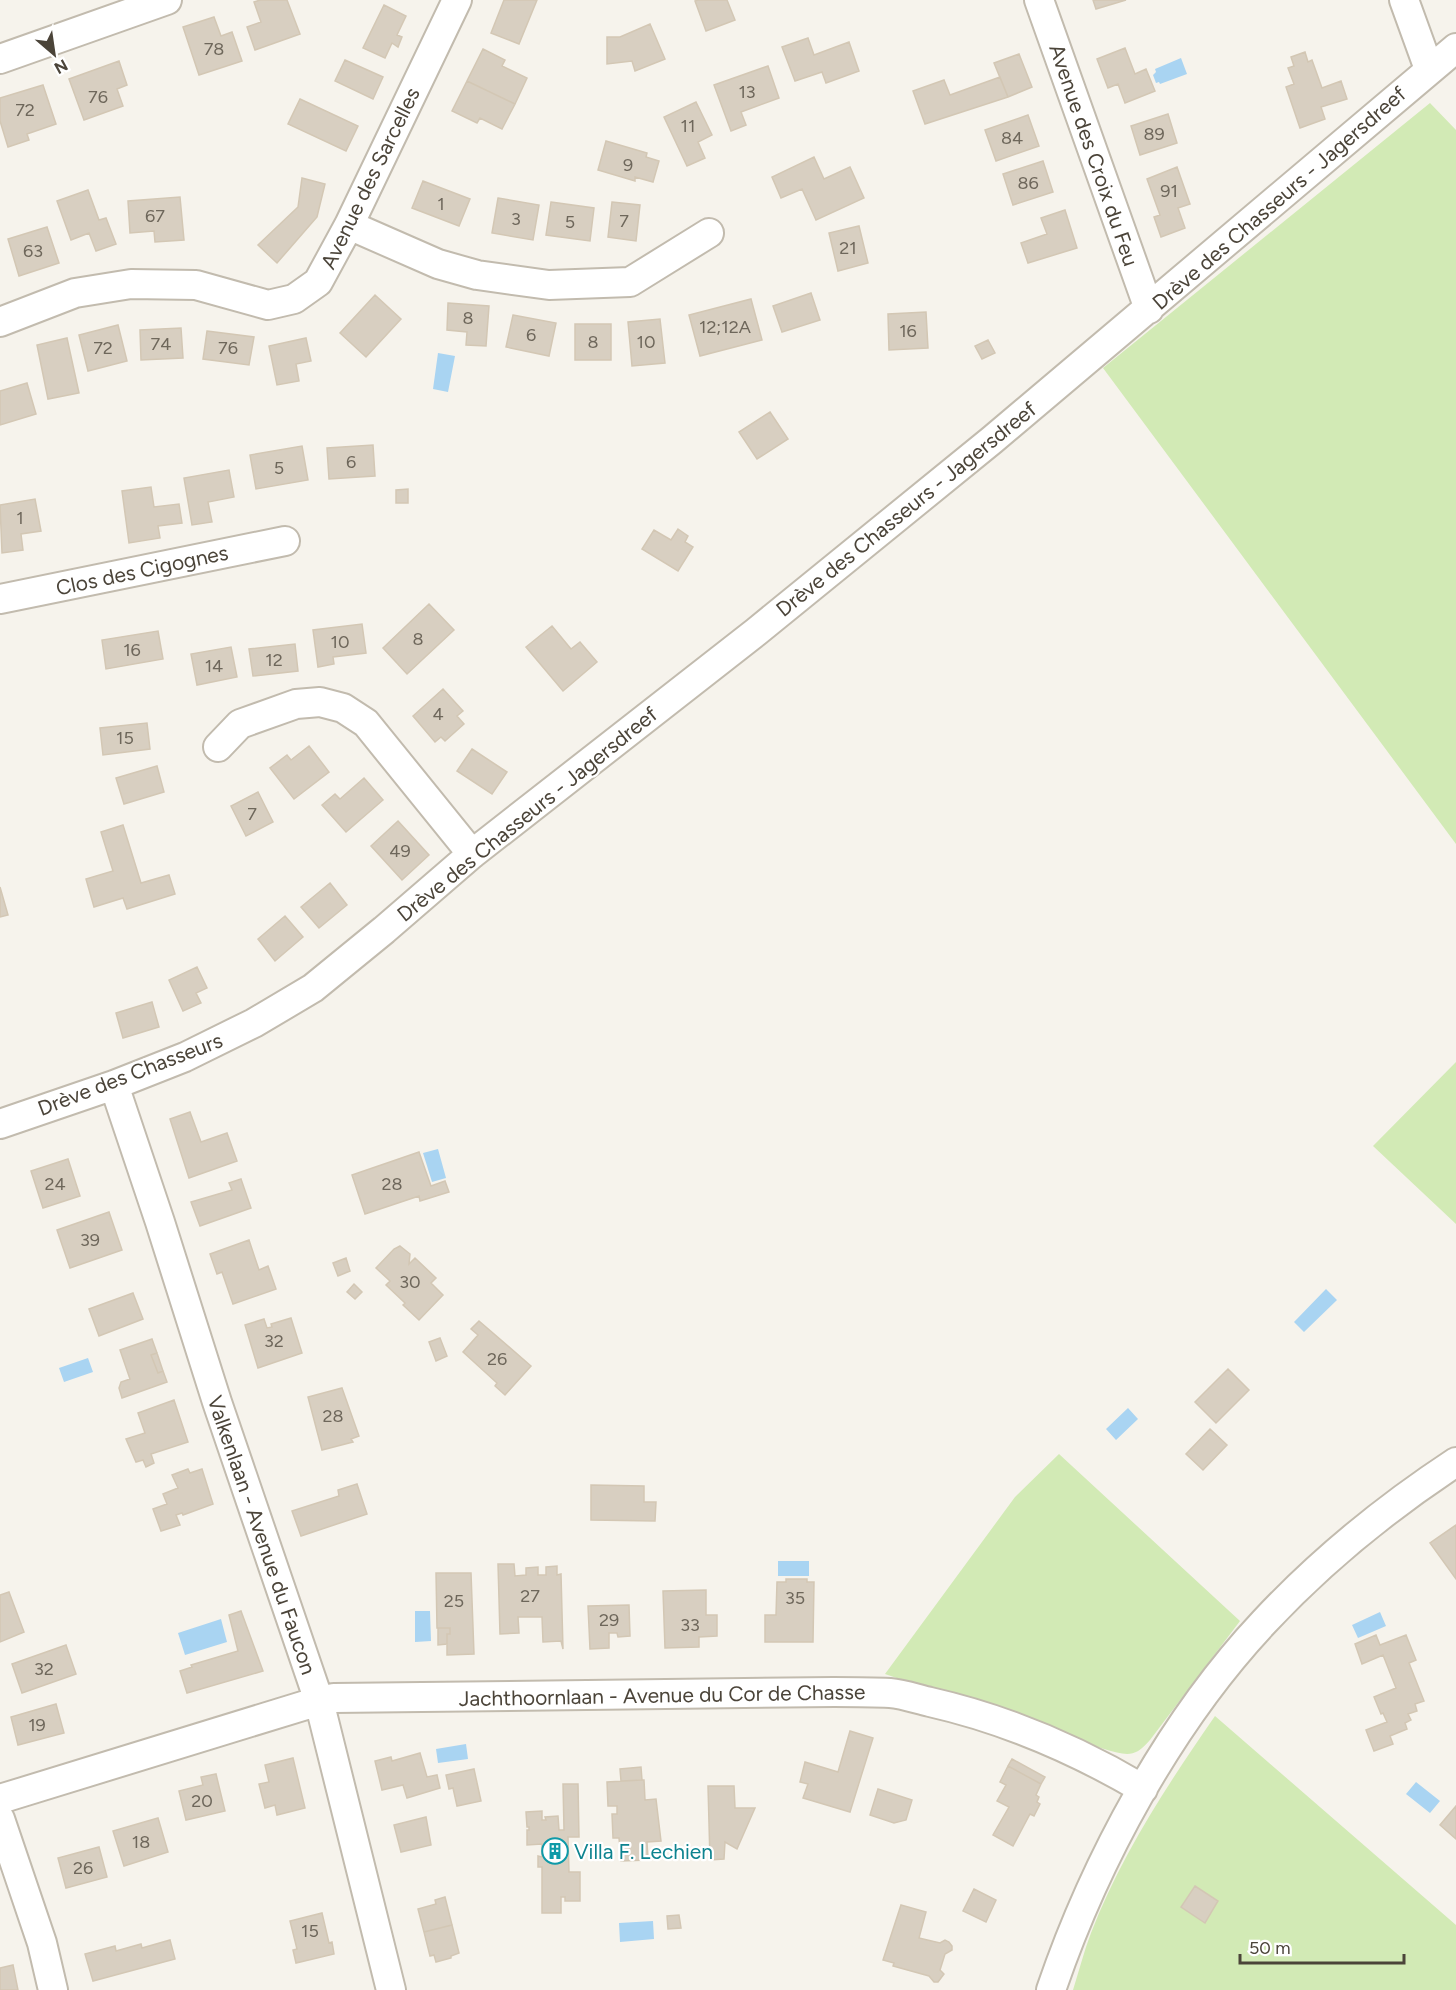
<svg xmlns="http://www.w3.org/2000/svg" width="1456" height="1990" font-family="Figtree,sans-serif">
  <rect width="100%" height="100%" fill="#f6f3ec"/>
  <path fill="#d2eab5" d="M 1430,103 L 1456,130 L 1456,844 L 1103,368 Z
    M 1456,1062 L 1456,1224 L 1373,1146 Z
    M 1059,1454 L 1240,1621 L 1150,1740 C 1134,1759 1126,1755 1104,1749 L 885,1674 L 1015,1497 Z
    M 1215,1716 L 1456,1925 L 1456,1990 L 1073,1990 C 1079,1971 1084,1951 1091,1933 C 1121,1855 1168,1784 1215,1716 Z"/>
  <path fill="#a9d4f2" d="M 1181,58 L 1187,74 L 1160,84 L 1159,82 L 1156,83 L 1153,75 L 1156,72 L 1155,69 Z
    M 438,353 L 455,356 L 448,392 L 433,389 Z
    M 438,1149 L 446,1178 L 432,1182 L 423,1153 Z
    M 1326,1289 L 1337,1300 L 1304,1332 L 1294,1322 Z
    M 88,1358 L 93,1372 L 64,1382 L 59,1368 Z
    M 1128,1408 L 1138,1419 L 1116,1440 L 1106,1429 Z
    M 778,1561 L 809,1561 L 809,1576 L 778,1576 Z
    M 415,1611 L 430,1611 L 431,1641 L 415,1642 Z
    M 1380,1612 L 1386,1626 L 1358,1638 L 1352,1625 Z
    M 221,1619 L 227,1642 L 185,1655 L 178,1633 Z
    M 466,1744 L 468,1759 L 438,1763 L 436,1749 Z
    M 1416,1782 L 1440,1801 L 1430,1813 L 1406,1794 Z
    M 653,1921 L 654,1939 L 620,1942 L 619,1923 Z"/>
  <path fill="#d8cfc1" stroke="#d3c7b4" stroke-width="1.5" d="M 260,0 L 287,0 L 300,34 L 255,50 L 247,27 L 261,22 L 254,2 Z
    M 504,0 L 537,0 L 519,44 L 491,33 Z
    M 698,0 L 727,0 L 735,20 L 706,31 L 695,1 Z
    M 1093,0 L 1126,0 L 1096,9 Z
    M 384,5 L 406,16 L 397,35 L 402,37 L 398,47 L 392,43 L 385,58 L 363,48 Z
    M 214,17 L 221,36 L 232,32 L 242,61 L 199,75 L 183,27 Z
    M 650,24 L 665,59 L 635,71 L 632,61 L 607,64 L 607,37 L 620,37 Z
    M 808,38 L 814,55 L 849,42 L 859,71 L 826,83 L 822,72 L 795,81 L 782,47 Z
    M 1125,48 L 1135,74 L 1146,69 L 1155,91 L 1125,103 L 1118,84 L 1108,88 L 1097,59 Z
    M 483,49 L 505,60 L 502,66 L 527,78 L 515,104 L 467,81 Z
    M 1305,52 L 1308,62 L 1312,60 L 1322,88 L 1341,81 L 1347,99 L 1321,107 L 1325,119 L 1300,128 L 1286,87 L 1294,84 L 1288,68 L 1294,66 L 1291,57 Z
    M 1019,54 L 1032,87 L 1008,97 L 994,63 Z
    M 345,60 L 383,77 L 373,99 L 335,81 Z
    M 119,61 L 127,85 L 117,89 L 123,106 L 84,120 L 69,79 Z
    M 768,66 L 779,98 L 741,112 L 746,125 L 731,131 L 714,85 Z
    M 1000,77 L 1008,97 L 925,124 L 913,91 L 944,80 L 950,95 Z
    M 467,81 L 515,104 L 502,129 L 480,118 L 477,123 L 452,111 Z
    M 43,85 L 56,124 L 27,134 L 29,140 L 8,147 L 0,121 L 0,98 Z
    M 300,99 L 358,126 L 346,151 L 288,124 Z
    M 696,102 L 712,135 L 698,142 L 705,158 L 687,166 L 664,117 Z
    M 1168,114 L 1177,143 L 1140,155 L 1131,126 Z
    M 1028,115 L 1039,146 L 996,161 L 985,130 Z
    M 606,141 L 647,153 L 646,157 L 659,161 L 653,182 L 635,177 L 635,181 L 598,170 Z
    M 814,157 L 824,179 L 850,167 L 864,198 L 816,220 L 802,189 L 781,198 L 772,177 Z
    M 1043,161 L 1053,192 L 1013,205 L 1003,174 Z
    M 1177,167 L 1190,204 L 1178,208 L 1185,228 L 1161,237 L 1154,217 L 1160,215 L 1147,179 Z
    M 302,178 L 325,184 L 317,217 L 277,263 L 258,245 L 298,207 Z
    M 423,181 L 470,199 L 459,226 L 412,208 Z
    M 88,190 L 99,220 L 106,218 L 116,244 L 96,251 L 89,233 L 71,240 L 57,201 Z
    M 180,197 L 184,240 L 155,242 L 154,231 L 130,233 L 128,201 Z
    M 498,198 L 539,205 L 533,240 L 492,233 Z
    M 551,202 L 594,208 L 590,241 L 546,235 Z
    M 612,202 L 640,205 L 636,241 L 608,237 Z
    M 1065,210 L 1077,248 L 1028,263 L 1021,243 L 1047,234 L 1041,218 Z
    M 859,226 L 868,263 L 838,271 L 829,233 Z
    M 47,227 L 59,263 L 19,276 L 8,239 Z
    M 811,293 L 820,320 L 782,332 L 773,306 Z
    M 375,295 L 401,319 L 366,357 L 340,333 Z
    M 751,299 L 762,340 L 700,356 L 689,315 Z
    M 448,303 L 489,306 L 486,346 L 466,345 L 467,332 L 447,330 Z
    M 926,312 L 928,348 L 889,350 L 888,314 Z
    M 513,315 L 556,323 L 549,356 L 506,347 Z
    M 660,319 L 665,363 L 632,366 L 628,322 Z
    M 575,324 L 611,324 L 611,360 L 575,360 Z
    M 118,325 L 127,361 L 88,371 L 79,335 Z
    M 181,328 L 183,358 L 141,360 L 140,330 Z
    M 207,331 L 254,337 L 249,365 L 203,359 Z
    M 67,338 L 79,393 L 48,399 L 37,345 Z
    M 306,338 L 311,361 L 296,364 L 299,381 L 277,385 L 269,346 Z
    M 988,340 L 995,353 L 982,359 L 975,346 Z
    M 27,383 L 36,414 L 0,425 L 0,391 Z
    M 770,412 L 788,439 L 757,459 L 739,432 Z
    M 373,445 L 375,476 L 329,479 L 327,448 Z
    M 302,446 L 308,480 L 256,489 L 250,455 Z
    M 229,470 L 234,497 L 208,502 L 212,522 L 192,525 L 184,478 Z
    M 151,487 L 154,507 L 179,504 L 182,523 L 158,526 L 160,538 L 129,543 L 122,491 Z
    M 408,489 L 408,503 L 396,503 L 396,490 Z
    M 35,499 L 41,531 L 21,534 L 23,550 L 2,553 L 0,505 Z
    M 678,529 L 688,536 L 685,542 L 693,547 L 678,571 L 642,549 L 654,530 L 671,540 Z
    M 429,604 L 454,630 L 407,674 L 383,648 Z
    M 362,624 L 366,653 L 333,657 L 334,664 L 318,667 L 313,630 Z
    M 552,626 L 571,649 L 580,642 L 597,662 L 563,691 L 526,647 Z
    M 158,631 L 163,659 L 106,669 L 102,640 Z
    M 295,644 L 298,671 L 253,676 L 249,649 Z
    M 231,647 L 237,677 L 197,685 L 191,654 Z
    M 443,689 L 463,711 L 457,716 L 464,724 L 445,741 L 441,737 L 435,742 L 413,716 Z
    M 147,723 L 150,749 L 103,755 L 100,728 Z
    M 309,746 L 329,772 L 294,799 L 270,768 L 287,755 L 291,760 Z
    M 472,749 L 507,772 L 492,794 L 457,771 Z
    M 157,766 L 164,792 L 124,804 L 116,778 Z
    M 364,778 L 383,800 L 346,832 L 322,805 L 335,794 L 340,799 Z
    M 258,792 L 273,822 L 246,836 L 231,806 Z
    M 398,821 L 429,855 L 402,880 L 371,846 Z
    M 123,825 L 141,883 L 169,875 L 175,894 L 127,909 L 123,898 L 94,907 L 86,879 L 113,871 L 101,832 Z
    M 330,883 L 347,905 L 319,928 L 301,907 Z
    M 0,887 L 8,915 L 0,917 Z
    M 285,916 L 303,937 L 275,961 L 258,939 Z
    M 197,967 L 207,988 L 196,993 L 201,1003 L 183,1011 L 169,980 Z
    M 152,1002 L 159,1027 L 123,1038 L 116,1013 Z
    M 190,1112 L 201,1142 L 227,1133 L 237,1161 L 189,1178 L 170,1119 Z
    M 419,1152 L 431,1186 L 445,1181 L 449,1192 L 420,1201 L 419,1196 L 365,1214 L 352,1175 Z
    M 68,1159 L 80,1196 L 43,1208 L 31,1171 Z
    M 241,1179 L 251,1208 L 200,1226 L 191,1202 L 232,1190 L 229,1183 Z
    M 109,1212 L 122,1250 L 70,1268 L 57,1230 Z
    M 249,1240 L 259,1270 L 268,1266 L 276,1289 L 233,1304 L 222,1272 L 217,1274 L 210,1254 Z
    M 400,1246 L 410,1254 L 409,1264 L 415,1258 L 436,1278 L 431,1283 L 443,1295 L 419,1320 L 403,1305 L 405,1303 L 386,1285 L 390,1281 L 376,1268 L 394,1249 Z
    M 346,1258 L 350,1271 L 338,1276 L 333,1263 Z
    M 354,1284 L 362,1292 L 355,1299 L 347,1292 Z
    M 133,1293 L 143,1319 L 99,1336 L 89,1309 Z
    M 291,1318 L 302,1353 L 258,1368 L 245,1325 L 264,1319 L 267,1328 L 272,1327 L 271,1324 Z
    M 479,1321 L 531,1366 L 505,1395 L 495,1386 L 497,1383 L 463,1352 L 478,1335 L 471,1329 Z
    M 440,1338 L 447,1356 L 436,1361 L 429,1342 Z
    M 152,1339 L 157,1353 L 151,1355 L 158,1373 L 163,1371 L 167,1382 L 122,1398 L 119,1388 L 121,1382 L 130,1379 L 120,1350 Z
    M 157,1353 L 163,1371 L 158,1373 L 151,1355 Z
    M 1228,1369 L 1249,1390 L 1216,1423 L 1195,1402 Z
    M 342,1388 L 359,1436 L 351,1439 L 353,1442 L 322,1450 L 308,1397 Z
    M 174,1400 L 188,1442 L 151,1454 L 154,1463 L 146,1467 L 143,1460 L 136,1462 L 126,1439 L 145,1433 L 138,1413 Z
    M 1210,1429 L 1227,1445 L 1203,1470 L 1186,1454 Z
    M 188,1469 L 190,1473 L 202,1469 L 213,1504 L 183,1515 L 182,1513 L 176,1515 L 180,1525 L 161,1531 L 153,1509 L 167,1504 L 163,1494 L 178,1488 L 172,1475 Z
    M 357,1484 L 367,1514 L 301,1536 L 292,1511 L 339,1496 L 338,1490 Z
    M 591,1485 L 644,1486 L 644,1502 L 656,1502 L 655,1521 L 591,1520 Z
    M 1456,1525 L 1456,1579 L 1430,1543 Z
    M 498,1564 L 514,1564 L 515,1576 L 526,1575 L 526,1568 L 538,1567 L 538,1575 L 546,1575 L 546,1567 L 557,1566 L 557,1575 L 561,1574 L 563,1649 L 561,1641 L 543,1642 L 542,1617 L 518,1617 L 519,1633 L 500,1634 Z
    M 436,1573 L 471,1573 L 474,1654 L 447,1655 L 447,1634 L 450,1634 L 450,1628 L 437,1628 Z
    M 786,1579 L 807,1579 L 807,1582 L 814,1582 L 813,1642 L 765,1642 L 765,1615 L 776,1615 L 777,1582 L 786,1582 Z
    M 706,1590 L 706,1615 L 717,1615 L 717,1636 L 699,1637 L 699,1647 L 665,1648 L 663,1591 Z
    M 9,1592 L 24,1632 L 0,1642 L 0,1595 Z
    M 629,1605 L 630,1636 L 618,1637 L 617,1633 L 609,1633 L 609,1648 L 590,1649 L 588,1606 Z
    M 241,1611 L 263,1671 L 187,1693 L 180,1671 L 192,1667 L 191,1665 L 238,1651 L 229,1615 Z
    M 438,1628 L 450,1628 L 450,1634 L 447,1634 L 447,1644 L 438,1645 Z
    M 1376,1635 L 1380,1645 L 1406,1635 L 1416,1660 L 1409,1663 L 1424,1701 L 1415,1704 L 1417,1711 L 1408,1714 L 1411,1720 L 1405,1723 L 1407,1729 L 1390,1736 L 1393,1744 L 1374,1751 L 1366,1730 L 1387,1722 L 1383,1713 L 1381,1714 L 1374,1697 L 1396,1688 L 1383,1655 L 1362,1664 L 1355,1644 Z
    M 66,1645 L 76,1674 L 22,1693 L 12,1664 Z
    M 56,1704 L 64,1733 L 18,1745 L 11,1717 Z
    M 850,1731 L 873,1738 L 850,1812 L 803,1798 L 808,1784 L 800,1782 L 805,1762 L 838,1772 Z
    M 420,1753 L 427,1777 L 437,1775 L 440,1788 L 407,1798 L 403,1785 L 382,1790 L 375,1761 L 391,1757 L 392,1761 Z
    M 293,1758 L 305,1808 L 277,1815 L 275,1805 L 265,1808 L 259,1784 L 269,1782 L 265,1765 Z
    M 1012,1759 L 1045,1777 L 1041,1784 L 1008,1766 Z
    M 1008,1766 L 1041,1784 L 1036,1795 L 1039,1797 L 1037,1802 L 1040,1804 L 1034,1816 L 1030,1814 L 1013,1846 L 993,1835 L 1009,1807 L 997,1801 L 1006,1785 L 1000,1782 Z
    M 641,1767 L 642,1780 L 621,1781 L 620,1769 Z
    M 474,1769 L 481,1801 L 457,1806 L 453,1788 L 449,1789 L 446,1775 Z
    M 216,1774 L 225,1811 L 186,1820 L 179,1791 L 203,1785 L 201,1777 Z
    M 642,1780 L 644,1780 L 645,1800 L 656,1799 L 661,1841 L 647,1842 L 648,1860 L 621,1861 L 619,1838 L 613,1838 L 612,1814 L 617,1814 L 617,1806 L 608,1806 L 607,1782 Z
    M 563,1784 L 578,1784 L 579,1837 L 568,1837 L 569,1872 L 580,1872 L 580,1901 L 565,1901 L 565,1897 L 561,1897 L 561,1913 L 542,1913 L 542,1867 L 538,1867 L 538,1856 L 542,1857 L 542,1844 L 527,1845 L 527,1830 L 529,1830 L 529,1827 L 527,1827 L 526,1812 L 542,1811 L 542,1820 L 546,1820 L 545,1817 L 558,1816 L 559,1830 L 564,1830 Z
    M 708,1786 L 734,1786 L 735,1808 L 755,1808 L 737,1849 L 725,1842 L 724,1859 L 710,1860 Z
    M 878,1789 L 912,1800 L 906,1820 L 894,1823 L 870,1815 Z
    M 1456,1806 L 1456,1839 L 1440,1825 Z
    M 426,1817 L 431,1845 L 401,1852 L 394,1825 Z
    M 158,1818 L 168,1852 L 124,1866 L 113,1831 Z
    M 99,1847 L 107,1877 L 66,1888 L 58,1858 Z
    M 1195,1886 L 1218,1901 L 1205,1923 L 1181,1907 Z
    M 974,1889 L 996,1900 L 986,1922 L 963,1911 Z
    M 445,1897 L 452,1925 L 424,1932 L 418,1909 L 436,1904 L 435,1900 Z
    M 901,1905 L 926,1912 L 919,1938 L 940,1943 L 945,1940 L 949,1942 L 952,1946 L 952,1950 L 945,1954 L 940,1970 L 944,1974 L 938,1982 L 934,1982 L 929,1976 L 893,1966 L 894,1963 L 883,1960 Z
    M 322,1913 L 329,1943 L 332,1942 L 334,1954 L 296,1963 L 293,1950 L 297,1949 L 290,1921 Z
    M 679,1915 L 681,1928 L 668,1929 L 667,1916 Z
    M 452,1925 L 459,1953 L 451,1956 L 451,1958 L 436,1962 L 434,1955 L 430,1956 L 424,1932 Z
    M 170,1940 L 175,1959 L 93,1981 L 85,1954 L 115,1946 L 116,1951 L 141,1944 L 142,1948 Z
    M 13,1965 L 18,1990 L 0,1990 L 0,1968 Z"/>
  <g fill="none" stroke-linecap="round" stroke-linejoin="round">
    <g stroke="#c2bbae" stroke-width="32">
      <path id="minor" d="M 1039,0 L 1149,309
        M 1404,0 L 1429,69
        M 0,59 L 167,0
        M 349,225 L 438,264 L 477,275 L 549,285 L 630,282 L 709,233
        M 0,322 L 75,293 L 131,284 L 196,285 L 268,305 L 294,299 L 318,282 L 349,225 L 457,0
        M 0,599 L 285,541
        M 218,747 L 240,724 L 296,704 L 320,702 L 343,708 L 366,723 L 472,854
        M 114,1085 L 160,1222 L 217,1402 L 319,1701 L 391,1990
        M 0,1124 L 114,1085 L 185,1057 L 254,1023 L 313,988 L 384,930 L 472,854 L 756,632 L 992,440 L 1456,48
        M 0,1799 L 319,1701 L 334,1698 L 834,1692 C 852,1692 871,1692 890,1693 C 903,1694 917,1699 930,1702 C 1005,1719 1077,1750 1143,1789
        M 0,1819 L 42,1943 L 53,1990
        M 1051,1990 C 1095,1861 1170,1722 1264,1622 C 1321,1561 1386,1508 1456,1462"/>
    </g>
    <use href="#minor" stroke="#fff" stroke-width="28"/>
  </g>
  <defs>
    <g id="building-ring" transform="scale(1.35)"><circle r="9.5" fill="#fff" stroke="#0f9aa8" stroke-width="1.5"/><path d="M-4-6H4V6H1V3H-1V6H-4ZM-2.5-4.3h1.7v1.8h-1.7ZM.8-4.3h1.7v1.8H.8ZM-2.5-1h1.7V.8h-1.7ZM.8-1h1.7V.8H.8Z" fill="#0f9aa8"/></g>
  </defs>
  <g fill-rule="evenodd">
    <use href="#building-ring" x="555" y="1851"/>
  </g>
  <g text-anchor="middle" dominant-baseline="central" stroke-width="4.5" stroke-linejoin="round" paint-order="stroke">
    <g font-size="18" fill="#6e675b">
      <text x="214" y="49">78</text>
      <text x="747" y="92">13</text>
      <text x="98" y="97">76</text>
      <text x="25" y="110">72</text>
      <text x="688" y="126">11</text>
      <text x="1154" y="134">89</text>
      <text x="1012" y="138">84</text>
      <text x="628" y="165">9</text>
      <text x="1028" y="183">86</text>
      <text x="1169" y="191">91</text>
      <text x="441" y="204">1</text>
      <text x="155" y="216">67</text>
      <text x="516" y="219">3</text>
      <text x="624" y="221">7</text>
      <text x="570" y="222">5</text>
      <text x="848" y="248">21</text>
      <text x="33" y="251">63</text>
      <text x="468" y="318">8</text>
      <text x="725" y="327">12;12A</text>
      <text x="908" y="331">16</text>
      <text x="531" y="335">6</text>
      <text x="593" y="342">8</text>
      <text x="646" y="342">10</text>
      <text x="161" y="344">74</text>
      <text x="103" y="348">72</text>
      <text x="228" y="348">76</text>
      <text x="351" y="462">6</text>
      <text x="279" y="468">5</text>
      <text x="20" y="518">1</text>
      <text x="418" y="639">8</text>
      <text x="340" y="642">10</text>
      <text x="132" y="650">16</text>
      <text x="274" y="660">12</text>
      <text x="214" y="666">14</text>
      <text x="438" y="714">4</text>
      <text x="125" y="738">15</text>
      <text x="252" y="814">7</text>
      <text x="400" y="851">49</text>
      <text x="55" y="1184">24</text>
      <text x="392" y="1184">28</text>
      <text x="90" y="1240">39</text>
      <text x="410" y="1282">30</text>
      <text x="274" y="1341">32</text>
      <text x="497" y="1359">26</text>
      <text x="333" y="1416">28</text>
      <text x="530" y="1596">27</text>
      <text x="795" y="1598">35</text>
      <text x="454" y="1601">25</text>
      <text x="609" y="1620">29</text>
      <text x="690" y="1625">33</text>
      <text x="44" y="1669">32</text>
      <text x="37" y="1725">19</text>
      <text x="202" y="1801">20</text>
      <text x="141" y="1842">18</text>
      <text x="83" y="1868">26</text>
      <text x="310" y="1931">15</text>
    </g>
    <g font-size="21" fill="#4b4439" stroke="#fff">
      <text transform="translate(1094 155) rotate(71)">Avenue des Croix du Feu</text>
      <text transform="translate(370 178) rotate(-64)">Avenue des Sarcelles</text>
      <text transform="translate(1279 198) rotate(-41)">Drève des Chasseurs - Jagersdreef</text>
      <text transform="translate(906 509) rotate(-39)">Drève des Chasseurs - Jagersdreef</text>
      <text transform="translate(142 570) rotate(-12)">Clos des Cigognes</text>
      <text transform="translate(527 814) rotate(-39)">Drève des Chasseurs - Jagersdreef</text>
      <text transform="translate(130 1074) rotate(-21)">Drève des Chasseurs</text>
      <text transform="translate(262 1535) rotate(71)">Valkenlaan - Avenue du Faucon</text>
      <text transform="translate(662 1695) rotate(-1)">Jachthoornlaan - Avenue du Cor de Chasse</text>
    </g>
    <g font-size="21" fill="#0d838f" stroke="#fff" text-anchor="start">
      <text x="574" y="1851">Villa F. Lechien</text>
    </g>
  </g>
  <g transform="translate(54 54) rotate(151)" stroke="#ffffff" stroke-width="4.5" paint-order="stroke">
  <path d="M0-4.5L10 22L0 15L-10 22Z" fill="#4b4439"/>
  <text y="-9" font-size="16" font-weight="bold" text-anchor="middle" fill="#4b4439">N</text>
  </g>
  <path d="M1240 1954v9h164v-9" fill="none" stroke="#4b4439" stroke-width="3"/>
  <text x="1249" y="1954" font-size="18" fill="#4b4439" stroke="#ffffff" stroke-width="4.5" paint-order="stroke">50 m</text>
</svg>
